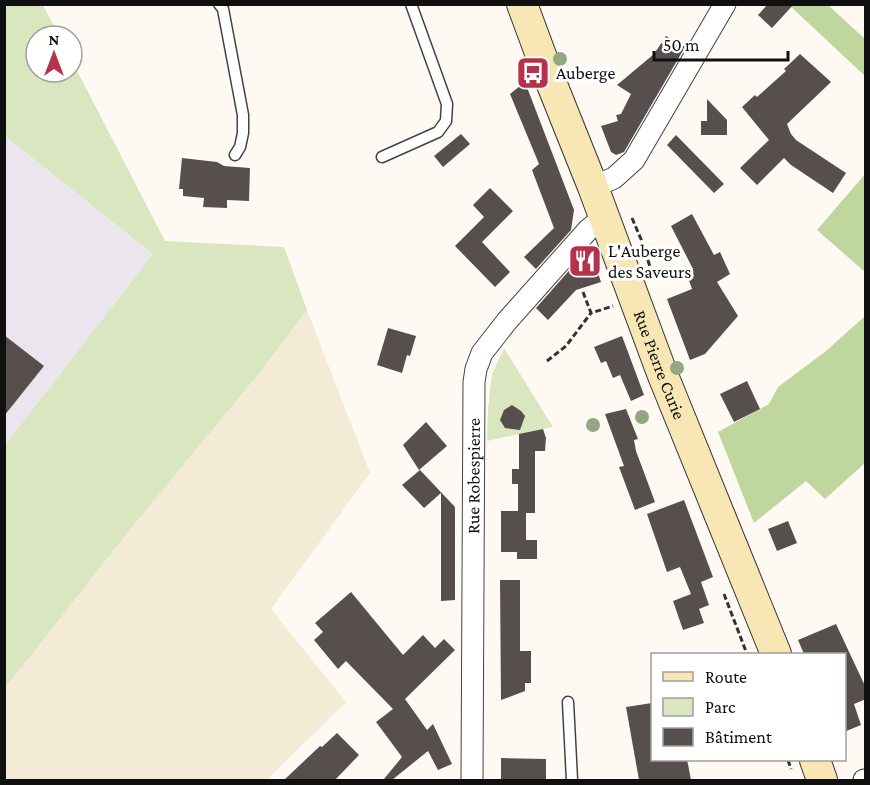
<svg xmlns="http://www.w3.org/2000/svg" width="870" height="785" font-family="'Crimson Pro',serif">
  <rect width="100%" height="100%" fill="#fefaf3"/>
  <path fill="#ebe5ed" d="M 5,136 L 153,254 L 5,445 Z"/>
  <path fill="#f3ebd5" d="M 307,310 L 370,473 L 271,609 L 346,702 L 267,780 L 5,780 L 4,688 L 128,532 L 261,371 Z"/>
  <path fill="#dae6bf" d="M 5,4 L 43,5 L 59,36 L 36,36 L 36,72 L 72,72 L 72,61 L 165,241 L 284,247 L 307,310 L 261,371 L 128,532 L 5,688 L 5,445 L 153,254 L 5,136 Z
    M 504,348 L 553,427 L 487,441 L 488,409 L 492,374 Z"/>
  <path fill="#c0d69f" d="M 789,5 L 828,5 L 865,39 L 865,76 Z
    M 865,174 L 865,272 L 817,230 Z
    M 865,316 L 865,463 L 825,499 L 806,481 L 754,523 L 718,432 L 769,404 L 778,387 L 826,351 Z"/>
  <path fill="#574f4d" d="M 768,4 L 794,4 L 772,28 L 758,15 Z
    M 666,36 L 685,47 L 624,152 L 616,155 L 611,152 L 601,126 L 618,121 L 616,115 L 621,114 L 631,94 L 617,85 L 654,54 Z
    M 800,54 L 831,82 L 787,124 L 791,134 L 796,140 L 846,173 L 833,193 L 791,165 L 784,158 L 757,185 L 740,168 L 769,140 L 742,107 L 755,95 L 757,97 L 786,71 L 784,69 Z
    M 525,82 L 574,210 L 571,230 L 536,269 L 524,257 L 554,228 L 532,170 L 539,164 L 510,94 Z
    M 707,99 L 727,120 L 727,135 L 701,135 L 701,121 L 707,121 Z
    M 461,134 L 470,144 L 443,167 L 434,156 Z
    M 676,135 L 724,184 L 714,193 L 667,145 Z
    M 182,158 L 217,162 L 224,166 L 250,168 L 249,201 L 227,200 L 227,208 L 203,207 L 204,198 L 183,196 L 183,189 L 179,189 Z
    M 490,188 L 513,211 L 482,242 L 510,272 L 495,287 L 455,246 L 484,217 L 473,205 Z
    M 692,214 L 714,255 L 720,252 L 730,274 L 717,282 L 738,316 L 705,354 L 690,360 L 667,299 L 692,289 L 686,272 L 693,269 L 671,226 Z
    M 582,256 L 593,258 L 601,282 L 576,290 L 548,320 L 536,308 Z
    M 388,328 L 416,336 L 410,356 L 407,355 L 402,373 L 377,365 Z
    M 4,335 L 44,366 L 4,416 Z
    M 622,336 L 644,395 L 631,401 L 620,375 L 613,378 L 606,361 L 601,363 L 594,347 Z
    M 747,381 L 760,409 L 734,422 L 720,394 Z
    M 512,405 L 521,411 L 525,416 L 520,430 L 505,428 L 500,420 L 504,410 Z
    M 626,409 L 638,439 L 634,440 L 636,451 L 655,502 L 635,510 L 619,467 L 624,466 L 605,414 Z
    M 426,422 L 447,446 L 419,470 L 403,445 Z
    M 543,429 L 546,438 L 545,451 L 535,451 L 535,513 L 526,513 L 526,540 L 537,540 L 537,559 L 517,559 L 517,552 L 501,552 L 501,511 L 518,511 L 518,484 L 512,484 L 512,469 L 519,469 L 519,434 Z
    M 420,470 L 455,507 L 455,600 L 441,601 L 441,493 L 424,508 L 402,485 Z
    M 684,500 L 713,577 L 701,582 L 709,605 L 699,609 L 704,623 L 683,630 L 673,601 L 691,594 L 680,567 L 667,572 L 647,514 Z
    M 788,521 L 797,543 L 777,551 L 768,529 Z
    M 500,580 L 520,580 L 520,651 L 531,651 L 531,683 L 525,683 L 525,691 L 501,700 Z
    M 351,592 L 403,655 L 423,635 L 435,648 L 444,639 L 455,650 L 405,699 L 427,730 L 433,724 L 452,764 L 438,770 L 428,751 L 392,780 L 384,779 L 402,757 L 376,722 L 393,709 L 346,661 L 338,669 L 314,640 L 323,632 L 315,623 Z
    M 836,624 L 866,688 L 866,699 L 854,704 L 861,725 L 844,732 L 844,654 L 804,654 L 798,640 Z
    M 652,703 L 652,759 L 687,759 L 691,780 L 639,780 L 626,707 Z
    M 337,733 L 359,755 L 335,780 L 284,780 L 320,746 L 322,747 Z
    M 501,758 L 546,759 L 546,780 L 501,780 Z"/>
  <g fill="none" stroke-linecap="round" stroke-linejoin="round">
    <g stroke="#434343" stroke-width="13">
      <path id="service" d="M 219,4 L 223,9 L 243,115 L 243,133 L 240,147 L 235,155
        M 382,157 L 438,132 L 446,121 L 447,104 L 411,4
        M 568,702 L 572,780"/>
    </g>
    <g stroke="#434343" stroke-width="23">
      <g id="minor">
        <path d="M 593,187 L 614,178 L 634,160 L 725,4"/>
        <path id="s1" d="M 472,780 L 474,382 L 476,369 L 482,353 L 507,321 L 588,230 L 604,217"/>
        <path d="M 864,780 L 866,780"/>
      </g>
    </g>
    <g stroke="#323232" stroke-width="32">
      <g id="secondary">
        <path id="s2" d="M 522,4 L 549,77 L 593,187 L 662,373 L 776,654"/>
        <path d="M 815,760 L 822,780"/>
      </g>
    </g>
    <path stroke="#323232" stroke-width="3" stroke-dasharray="6 3" stroke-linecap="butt" d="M 632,218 L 641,239 L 653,276
      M 583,292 L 591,313 L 613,306
      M 547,361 L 566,346 L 591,313
      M 724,594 L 747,654
      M 788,760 L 791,769"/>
    <use href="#service" stroke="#fff" stroke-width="10"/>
    <use href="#minor" stroke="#fff" stroke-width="21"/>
    <use href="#secondary" stroke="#f8e6b4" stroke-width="30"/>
  </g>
  <g fill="#93a782">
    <circle cx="560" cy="59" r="7"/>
    <circle cx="677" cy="368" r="7"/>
    <circle cx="642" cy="417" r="7"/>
    <circle cx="593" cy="425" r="7"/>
  </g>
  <defs>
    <g id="bus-square" transform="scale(1.725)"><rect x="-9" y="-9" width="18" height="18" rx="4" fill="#b5324d" stroke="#fff"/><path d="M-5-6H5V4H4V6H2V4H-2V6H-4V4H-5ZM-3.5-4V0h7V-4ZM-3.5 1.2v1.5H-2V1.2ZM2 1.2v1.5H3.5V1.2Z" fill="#fff"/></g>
    <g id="restaurant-square" transform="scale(1.725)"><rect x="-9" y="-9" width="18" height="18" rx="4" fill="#b5324d" stroke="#fff"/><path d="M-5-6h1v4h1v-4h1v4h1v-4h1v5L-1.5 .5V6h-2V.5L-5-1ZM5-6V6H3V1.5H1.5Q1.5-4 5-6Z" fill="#fff"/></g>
  </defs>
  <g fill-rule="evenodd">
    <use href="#bus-square" x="533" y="73"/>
    <use href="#restaurant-square" x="585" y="261"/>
  </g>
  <g text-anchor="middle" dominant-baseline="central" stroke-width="6" stroke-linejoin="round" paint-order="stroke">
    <g font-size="18" fill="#101010" stroke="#fff" text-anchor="start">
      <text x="556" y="73">Auberge</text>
      <text x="608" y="251">L'Auberge<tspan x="608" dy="21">des Saveurs</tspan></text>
    </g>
    <g font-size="18" fill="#101010" stroke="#fff">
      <text stroke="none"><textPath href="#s2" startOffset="386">Rue Pierre Curie</textPath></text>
      <text stroke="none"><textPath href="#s1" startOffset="304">Rue Robespierre</textPath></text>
    </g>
  </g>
  <rect width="870" height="785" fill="none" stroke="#101010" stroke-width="12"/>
  <rect x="651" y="653" width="195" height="108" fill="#ffffff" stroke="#9f9f9f" stroke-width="1.5"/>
  <rect x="663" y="672" width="30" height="9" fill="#f8e6b4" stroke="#9f9f9f" stroke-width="1.5"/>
  <text x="705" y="683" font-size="18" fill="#101010">Route</text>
  <rect x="663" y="698" width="30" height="18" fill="#dae6bf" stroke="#9f9f9f" stroke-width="1.5"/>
  <text x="705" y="713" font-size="18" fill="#101010">Parc</text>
  <rect x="663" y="728" width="30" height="18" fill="#574f4d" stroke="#9f9f9f" stroke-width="1.5"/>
  <text x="705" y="743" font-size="18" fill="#101010">Bâtiment</text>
  <g transform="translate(54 54)"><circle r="28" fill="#ffffff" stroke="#9f9f9f" stroke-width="1.5"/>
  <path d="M0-4.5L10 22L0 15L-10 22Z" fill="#b5324d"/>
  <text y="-9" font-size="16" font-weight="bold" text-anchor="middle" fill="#101010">N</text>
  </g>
  <path d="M654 51v9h134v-9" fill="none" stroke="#101010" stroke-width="3"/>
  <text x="663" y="51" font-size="18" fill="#101010" stroke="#ffffff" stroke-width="4.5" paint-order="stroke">50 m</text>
</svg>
